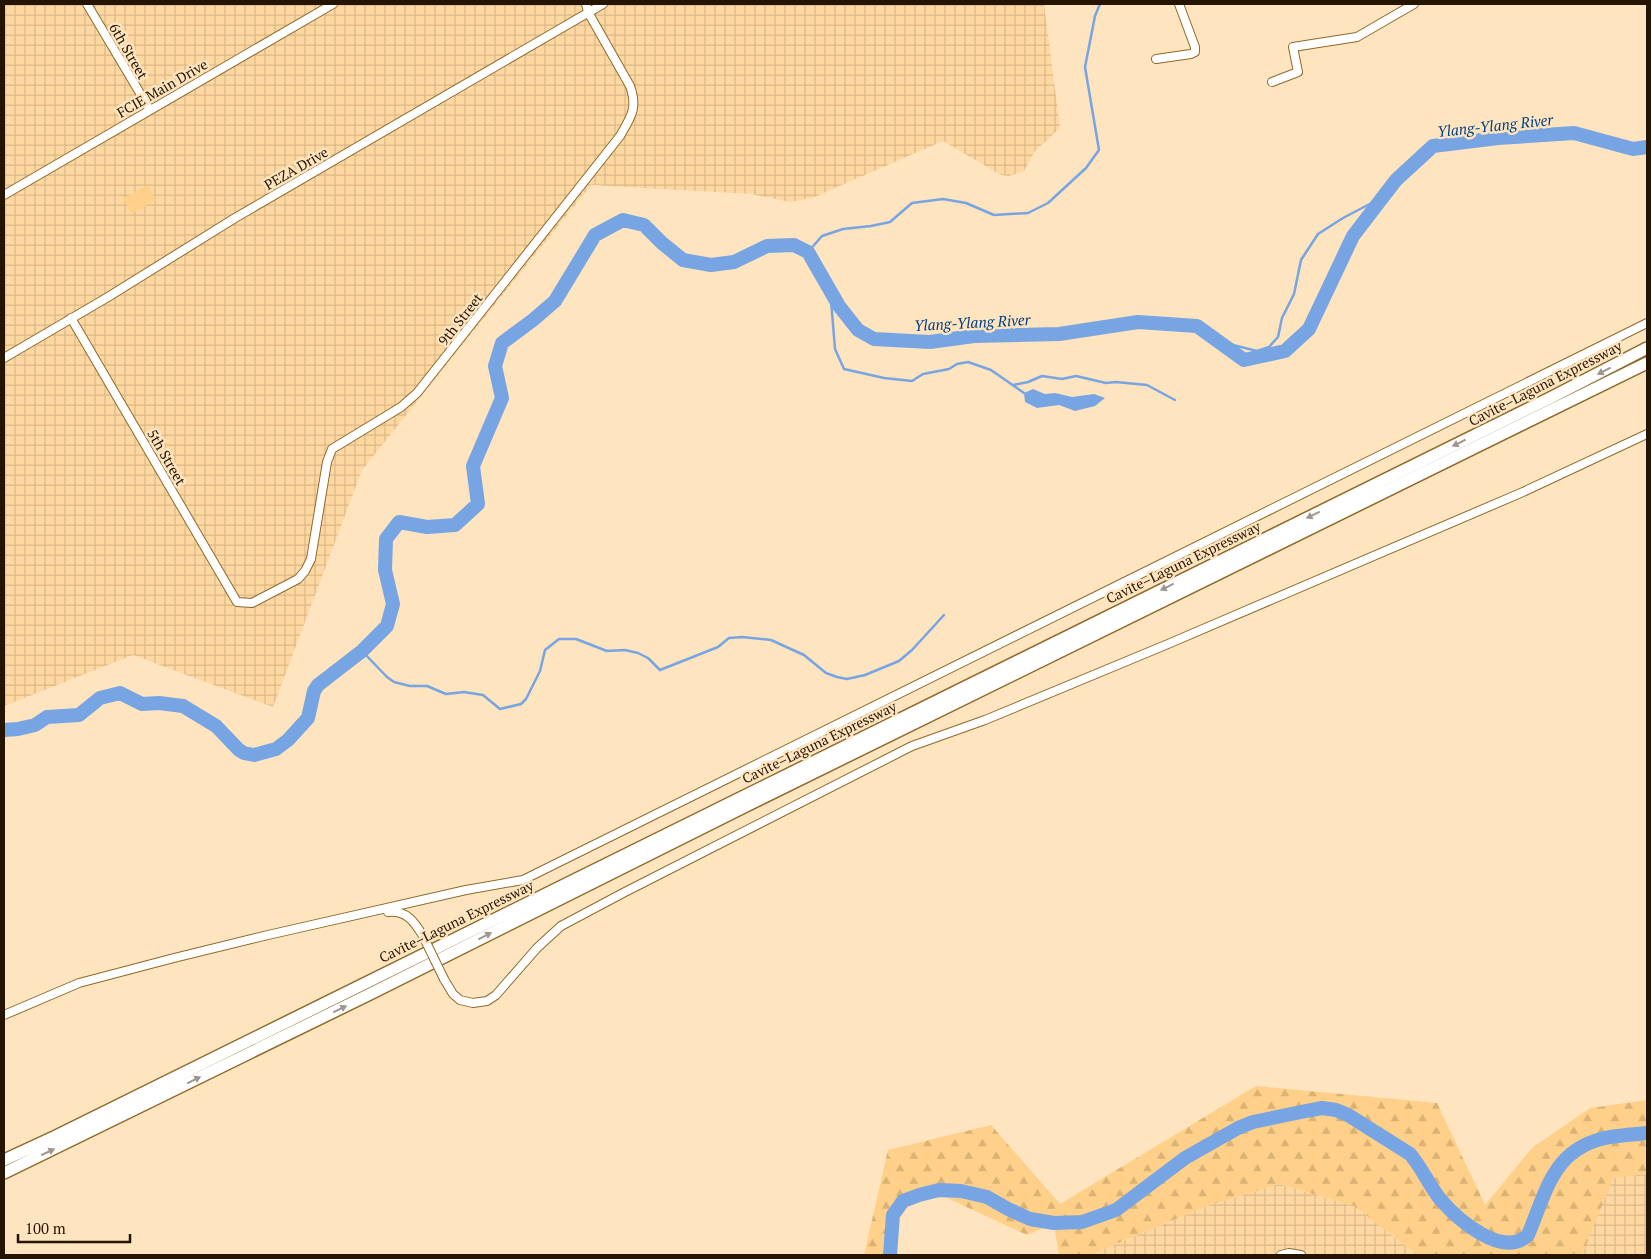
<svg xmlns="http://www.w3.org/2000/svg" width="1651" height="1259" font-family="'PT Serif',serif">
  <defs>
    <pattern id="industrial-grid" width="8" height="8" patternUnits="userSpaceOnUse" patternTransform="scale(1.25)"><rect width="8" height="8" fill="#fed8a0"/><path d="M0 4h8M4 0v8" fill="none" stroke="#dab888"/></pattern>
    <pattern id="forest-firs" width="22" height="20" patternUnits="userSpaceOnUse" patternTransform="scale(1.25)"><rect width="22" height="20" fill="#ffd089"/><path d="M5 1l3.5 6h-7zM16 11l3.5 6h-7z" fill="#dab274"/></pattern>
  </defs>
  <rect width="100%" height="100%" fill="#fee4bf"/>
  <path fill="url(#industrial-grid)" d="M 4,4 L 1044,4 L 1060,128 L 1035,151 L 1024,171 L 1009,176 L 1001,175 L 943,141 L 812,198 L 790,202 L 751,194 L 591,185 L 362,470 L 273,707 L 133,655 L 4,706 Z
    M 1647,1174 L 1647,1255 L 1582,1255 L 1604,1178 Z
    M 1279,1184 L 1354,1206 L 1418,1255 L 1090,1255 L 1207,1206 Z"/>
  <path fill="url(#forest-firs)" d="M 1256,1086 L 1437,1103 L 1485,1205 L 1532,1148 L 1590,1108 L 1647,1100 L 1647,1174 L 1613,1178 L 1582,1255 L 1418,1255 L 1354,1206 L 1279,1184 L 1207,1206 L 1090,1255 L 1059,1255 L 1054,1224 L 1027,1235 L 947,1198 L 919,1195 L 903,1201 L 894,1215 L 890,1255 L 864,1255 L 888,1150 L 991,1125 L 1060,1204 Z"/>
  <path fill="#ffd089" d="M 147,185 L 156,200 L 132,214 L 123,199 Z"/>
  <path fill="#77a4e3" d="M 1033,389 L 1045,394 L 1055,393 L 1072,397 L 1094,394 L 1105,398 L 1095,406 L 1075,411 L 1059,405 L 1037,408 L 1025,402 L 1024,393 Z"/>
  <g fill="none" stroke-linecap="round" stroke-linejoin="round">
    <path stroke="#77a4e3" stroke-width="2.5" d="M 808,252 L 822,236 L 843,229 L 871,226 L 890,222 L 912,203 L 943,199 L 966,203 L 994,215 L 1028,213 L 1048,203 L 1086,168 L 1099,150 L 1085,67 L 1095,16 L 1100,4
      M 823,277 L 831,300 L 835,349 L 844,369 L 884,378 L 912,381 L 923,374 L 949,369 L 957,364 L 968,362 L 991,370 L 1024,393
      M 1217,341 L 1257,351 L 1269,347 L 1278,337 L 1282,318 L 1294,294 L 1301,260 L 1318,234 L 1343,218 L 1383,197
      M 1013,385 L 1028,382 L 1042,376 L 1062,379 L 1076,376 L 1106,383 L 1116,382 L 1147,385 L 1175,400
      M 362,651 L 387,677 L 394,682 L 410,686 L 427,686 L 446,694 L 464,692 L 483,695 L 500,709 L 521,704 L 526,699 L 540,671 L 545,650 L 559,639 L 576,639 L 607,651 L 625,650 L 638,653 L 648,658 L 660,670 L 718,647 L 729,638 L 742,637 L 771,640 L 804,655 L 826,673 L 837,677 L 847,679 L 865,675 L 899,661 L 912,650 L 944,615"/>
    <path stroke="#77a4e3" stroke-width="14" d="M 4,730 L 18,729 L 35,725 L 47,717 L 79,715 L 100,698 L 120,693 L 142,704 L 159,703 L 183,706 L 216,726 L 239,750 L 244,753 L 254,755 L 276,749 L 288,740 L 308,718 L 314,691 L 318,685 L 362,651 L 387,626 L 393,604 L 385,570 L 386,539 L 399,522 L 427,527 L 455,525 L 478,504 L 473,466 L 502,398 L 495,366 L 502,343 L 533,320 L 555,301 L 595,235 L 623,220 L 644,225 L 662,243 L 683,260 L 711,265 L 734,262 L 767,246 L 794,245 L 808,252 L 839,306 L 858,330 L 874,339 L 930,342 L 974,336 L 1059,334 L 1138,322 L 1197,326 L 1244,360 L 1285,351 L 1309,329 L 1353,236 L 1396,180 L 1433,146 L 1498,138 L 1574,133 L 1633,149 L 1647,147
      M 890,1255 L 893,1215 L 903,1201 L 919,1195 L 939,1190 L 961,1191 L 987,1197 L 1008,1209 L 1030,1219 L 1054,1223 L 1082,1222 L 1116,1210 L 1185,1158 L 1238,1128 L 1253,1122 L 1301,1112 L 1322,1108 L 1336,1110 L 1348,1115 L 1410,1154 C 1422,1168 1429,1185 1440,1199 C 1458,1220 1503,1259 1528,1235 C 1546,1193 1552,1152 1601,1139 C 1616,1135 1632,1135 1647,1133"/>
    <g stroke="#906929" stroke-width="10">
      <path id="minor" d="M 87,4 L 150,110
        M 1156,59 L 1191,54 L 1195,52 L 1195,47 L 1179,4
        M 1272,82 L 1298,72 L 1293,47 L 1357,37 L 1414,4
        M 4,195 L 333,4
        M 71,318 L 237,602 L 252,603 L 298,579 L 305,571 L 311,559 L 327,462 L 332,449 L 401,407 L 417,393 L 620,136 C 631,117 638,108 630,86 L 588,12 L 586,4
        M 4,358 L 108,297 L 235,218 L 603,4
        M 388,912 C 406,910 414,921 423,936
        M 444,979 L 453,994 L 460,1000 L 473,1003 L 487,1001 L 496,995 L 537,948 L 561,926 L 625,892 L 912,746 L 985,720 L 1168,644 L 1523,492 L 1647,434
        M 4,1015 L 79,983 L 174,958 L 268,935 L 466,890 L 523,880 L 1647,323
        M 1281,1255 L 1289,1253 L 1301,1255"/>
    </g>
    <g stroke="#906929" stroke-width="14">
      <path id="highway" d="M 4,1160 L 56,1136 L 1552,397 L 1647,348
        M 4,1173 L 370,994 L 744,807 L 1647,363"/>
    </g>
    <use href="#minor" stroke="#fff" stroke-width="8"/>
    <use href="#highway" stroke="#fff" stroke-width="11"/>
    <g stroke="#906929" stroke-width="10" stroke-linecap="butt">
      <path id="minor-bridge" d="M 423,936 L 444,979"/>
    </g>
    <use href="#minor-bridge" stroke="#fff" stroke-width="8"/>
  </g>
  <defs><path id="oneway-solid" d="M-6-.8H1V-3.2L6.5 0L1 3.2V.8H-6Z" transform="scale(1.25)"/></defs>
  <g fill="#9d968c">
    <use href="#oneway-solid" transform="translate(1604 371) rotate(153)"/>
    <use href="#oneway-solid" transform="translate(1459 443) rotate(154)"/>
    <use href="#oneway-solid" transform="translate(1313 515) rotate(154)"/>
    <use href="#oneway-solid" transform="translate(1167 587) rotate(154)"/>
    <use href="#oneway-solid" transform="translate(485 936) rotate(-27)"/>
    <use href="#oneway-solid" transform="translate(340 1009) rotate(-26)"/>
    <use href="#oneway-solid" transform="translate(194 1080) rotate(-26)"/>
    <use href="#oneway-solid" transform="translate(48 1152) rotate(-25)"/>
  </g>
  <g text-anchor="middle" dominant-baseline="central" stroke-width="5" stroke-linejoin="round" paint-order="stroke">
    <g font-size="14" fill="#251500" stroke="#fee4bf">
      <text transform="translate(129 51) rotate(60)">6th Street</text>
      <text transform="translate(162 88) rotate(-30)">FCIE Main Drive</text>
      <text transform="translate(296 168) rotate(-30)">PEZA Drive</text>
      <text transform="translate(460 319) rotate(-52)">9th Street</text>
      <text transform="translate(1545 383) rotate(-27)">Cavite–Laguna Expressway</text>
      <text transform="translate(167 457) rotate(60)">5th Street</text>
      <text transform="translate(1183 562) rotate(-26)">Cavite–Laguna Expressway</text>
      <text transform="translate(819 742) rotate(-26)">Cavite–Laguna Expressway</text>
      <text transform="translate(456 921) rotate(-26)">Cavite–Laguna Expressway</text>
    </g>
    <g font-size="15" font-style="italic" fill="#003f88" stroke="#fee4bf">
      <text transform="translate(1495 125) rotate(-6)">Ylang-Ylang River</text>
      <text transform="translate(972 322) rotate(-3)">Ylang-Ylang River</text>
    </g>
  </g>
  <rect width="1651" height="1259" fill="none" stroke="#251500" stroke-width="10"/>
  <path d="M18 1234v8h112v-8" fill="none" stroke="#251500" stroke-width="2.5"/>
  <text x="25" y="1234" font-size="15" fill="#251500" stroke="#fee4bf" stroke-width="4" paint-order="stroke">100 m</text>
</svg>
